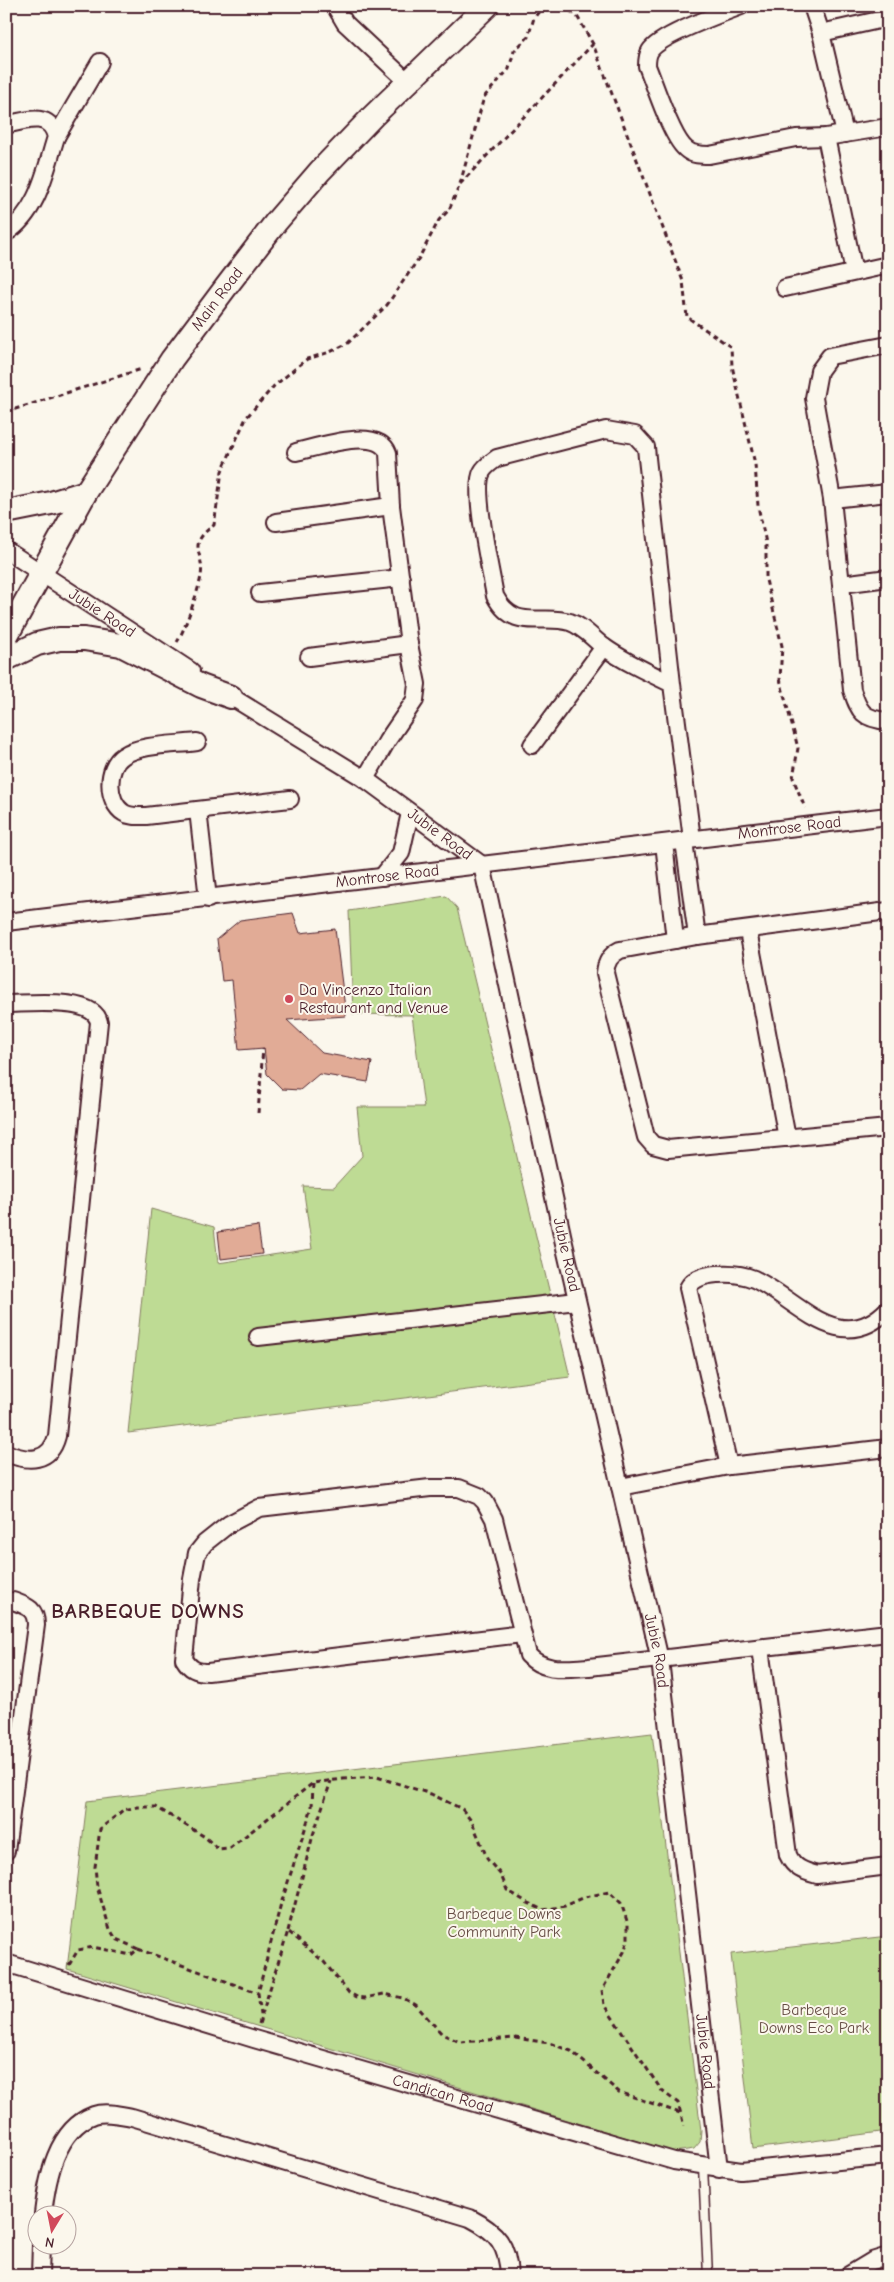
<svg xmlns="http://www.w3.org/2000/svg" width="894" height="2282" font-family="'Comic Neue',sans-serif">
  <rect width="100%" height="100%" fill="#fbf7ec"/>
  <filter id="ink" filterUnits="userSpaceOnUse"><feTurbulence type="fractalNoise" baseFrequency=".02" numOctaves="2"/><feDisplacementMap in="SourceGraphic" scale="10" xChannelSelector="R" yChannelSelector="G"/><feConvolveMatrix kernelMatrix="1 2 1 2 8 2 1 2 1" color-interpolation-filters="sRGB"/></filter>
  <g filter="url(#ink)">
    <path fill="#bedb94" stroke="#847d60" d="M 446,896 L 457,908 L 570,1377 L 128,1433 L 151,1209 L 214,1227 L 218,1263 L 312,1249 L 303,1186 L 334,1187 L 362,1156 L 357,1107 L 424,1107 L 412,1015 L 353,1014 L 349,911 Z
      M 652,1733 L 701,2131 L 700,2142 L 694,2149 L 674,2152 L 67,1969 L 87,1801 Z
      M 888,1936 L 888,2131 L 753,2149 L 731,1954 Z"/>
    <path fill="#e1ab96" stroke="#4a1f2b" d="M 293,913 L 300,933 L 335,929 L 346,1016 L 287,1020 L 322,1053 L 372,1062 L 368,1082 L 319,1074 L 300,1090 L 282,1089 L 267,1074 L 264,1048 L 239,1050 L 232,980 L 222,981 L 217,939 L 240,920 Z
      M 258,1226 L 262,1254 L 221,1259 L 218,1232 Z"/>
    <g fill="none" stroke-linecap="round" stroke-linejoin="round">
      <g stroke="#4a1f2b" stroke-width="11">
        <path id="lane" d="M 703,2166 L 708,2276"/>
      </g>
      <g stroke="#4a1f2b" stroke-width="20">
        <g id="street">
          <path d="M 335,6 L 345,23 L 408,82"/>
          <path d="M 741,6 C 721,14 660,35 650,51 C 647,56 647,61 647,66 C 655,85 672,140 687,150 C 693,155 701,155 709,155 L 796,138 L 826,137 L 888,127"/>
          <path d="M 812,6 L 821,33"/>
          <path d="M 6,125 C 26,120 50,111 56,137 C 45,172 38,212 6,233"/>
          <path d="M 845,134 L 821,33 L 888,18"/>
          <path d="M 56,137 L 100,62"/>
          <path d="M 826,137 L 854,272"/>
          <path d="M 785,288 L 888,265"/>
          <path d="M 888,345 L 830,356 L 819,371 L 814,398 L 832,499 L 852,690 C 859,712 863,719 888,721"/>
          <path d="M 296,452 C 318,447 378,426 388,453 L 391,506 L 409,644 L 417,684 L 415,700 L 387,741 L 365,779"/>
          <path d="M 832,499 L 888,493"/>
          <path d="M 276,522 L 391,506"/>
          <path id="s1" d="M 6,550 L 191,671"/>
          <path d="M 842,584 L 888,578"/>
          <path d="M 260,593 L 401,578"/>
          <path d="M 309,657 L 409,644"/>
          <path d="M 672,684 C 649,673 625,662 604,647 C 592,638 584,627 570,622 C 540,613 515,633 495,596 C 491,572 472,490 482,472 C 485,466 492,462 497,458 L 606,430 L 635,435 L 646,447 L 647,458 L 672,684 L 692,839"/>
          <path id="s2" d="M 222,691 L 365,779 L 482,865 L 563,1239 L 660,1660 L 719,2169"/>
          <path d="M 197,742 C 176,745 140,744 123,756 C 106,767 106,802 124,813 C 130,817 139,816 146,816 L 290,799"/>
          <path d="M 532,745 L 604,647"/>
          <path d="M 198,810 L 208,899"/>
          <path d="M 684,841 L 697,936"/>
          <path d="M 664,843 L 675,940"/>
          <path d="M 382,877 L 401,853 L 410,813"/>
          <path d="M 888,911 L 697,936 L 620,950 C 610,955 606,962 605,973 L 646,1137 L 653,1145 L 668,1149 L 888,1128"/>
          <path id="s3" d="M 6,922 L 888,816"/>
          <path d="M 748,931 L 787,1138"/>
          <path d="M 6,1004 C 27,1004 94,996 99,1022 L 57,1436 C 50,1463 28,1462 6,1453"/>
          <path d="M 888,1309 C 840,1359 797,1299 754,1279 C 742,1274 729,1273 717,1274 C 705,1275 693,1278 688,1288 L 729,1466 L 888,1448"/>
          <path d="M 258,1337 L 577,1301"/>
          <path d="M 620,1487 L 729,1466"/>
          <path d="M 522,1634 L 208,1672 C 196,1672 190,1669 184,1659 L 192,1579 L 197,1553 L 205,1543 L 229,1524 L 259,1508 L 430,1488 L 459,1488 L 479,1496 L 485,1502 L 494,1519 L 528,1655 C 544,1673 567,1668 589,1667 L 888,1633"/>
          <path d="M 760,1648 L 788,1855 C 794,1868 803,1871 817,1875 L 888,1866"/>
          <path d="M 6,1851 L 36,1625 C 36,1608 26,1606 13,1601"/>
          <path id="s4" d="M 6,1963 L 254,2039 L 674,2161 L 741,2171 L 888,2156"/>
          <path d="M 43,2214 C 47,2179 56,2129 94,2115 C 105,2111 121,2115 132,2117 L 470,2218 C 497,2232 508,2245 509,2276"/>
          <path d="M 40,2276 L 41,2244"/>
          <path d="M 847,2276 L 872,2261 L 888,2256"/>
        </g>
      </g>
      <g stroke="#4a1f2b" stroke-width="26">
        <g id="secondary">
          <path d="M 6,512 L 51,503 L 86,492"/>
          <path id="s5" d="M 6,637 L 86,492 L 172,359 L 226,287 L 276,222 L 320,171 L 373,116 L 487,6"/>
          <path d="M 6,659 L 37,644 L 59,639 L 84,639 L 121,645 L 201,686 L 231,697"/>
        </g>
      </g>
      <path stroke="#4a1f2b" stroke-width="3" stroke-dasharray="5 4" stroke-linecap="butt" d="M 563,6 L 577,16 L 593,44 L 683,281 L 687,317 L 731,347 L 732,366 L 755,464 L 758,506 L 766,543 L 766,580 L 782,646 L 780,679 L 798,748 L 793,778 L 805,808
        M 460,184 L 593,44
        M 6,412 L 142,369
        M 177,642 C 184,632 199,589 201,576 C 205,552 185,546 214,525 L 222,471 L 246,418 L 274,386 L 307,359 L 330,352 L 348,343 L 387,305 L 419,258 L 439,220 L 449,210 L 460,184 L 484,97 L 509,69 L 514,51 L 528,37 L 534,18 L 543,6
        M 258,1113 L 263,1048
        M 288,1931 L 313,1835 L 331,1781
        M 138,1949 L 258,1993
        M 69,1965 L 78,1950 L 93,1947 L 131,1955 L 138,1949 L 116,1939 L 110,1929 L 97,1887 L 95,1867 L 100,1829 L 123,1810 L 138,1807 L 156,1807 L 205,1837 L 218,1849 L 230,1848 L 313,1783 L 343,1779 L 377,1777 L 431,1794 L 462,1809 L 472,1822 L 488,1860 L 501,1875 L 507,1890 L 528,1903 L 543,1910 L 565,1906 L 585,1897 L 609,1892 L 621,1903 L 628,1924 L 628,1940 L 624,1952 L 602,1990 L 604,2005 L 662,2091 L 678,2103 L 684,2126
        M 261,2015 L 258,1993 L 280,1907 L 312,1807 L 313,1784
        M 259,2024 L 288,1931 L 324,1962 L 349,1993 L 357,1997 L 365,1998 L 384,1994 L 403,1998 L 416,2005 L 442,2034 L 460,2042 L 515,2038 L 549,2043 L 571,2051 L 619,2092 L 680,2113"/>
      <use href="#lane" stroke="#fbf7ec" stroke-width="8"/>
      <use href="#street" stroke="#fbf7ec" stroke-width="16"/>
      <use href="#secondary" stroke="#fbf7ec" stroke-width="22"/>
    </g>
  </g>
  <circle fill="#d1495b" stroke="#fbf7ec" stroke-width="2" cx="289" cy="999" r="5"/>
  <g text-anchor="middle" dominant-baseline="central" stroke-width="4" stroke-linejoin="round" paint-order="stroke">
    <g font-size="16" fill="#4a1f2b" stroke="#fbf7ec">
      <text stroke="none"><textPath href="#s5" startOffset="399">Main Road</textPath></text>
      <text stroke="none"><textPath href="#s1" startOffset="115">Jubie Road</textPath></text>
      <text stroke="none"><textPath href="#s3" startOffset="789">Montrose Road</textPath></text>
      <text stroke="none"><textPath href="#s2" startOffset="261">Jubie Road</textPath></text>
      <text stroke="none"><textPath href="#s3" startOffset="384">Montrose Road</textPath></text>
      <text stroke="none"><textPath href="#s2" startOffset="712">Jubie Road</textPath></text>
      <text stroke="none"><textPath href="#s2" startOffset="1118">Jubie Road</textPath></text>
      <text stroke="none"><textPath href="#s2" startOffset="1522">Jubie Road</textPath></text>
      <text stroke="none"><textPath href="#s4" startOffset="456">Candican Road</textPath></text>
    </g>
    <g font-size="16" fill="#4a1f2b" stroke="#fbf7ec" text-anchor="start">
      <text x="299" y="990">Da Vincenzo Italian<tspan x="299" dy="18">Restaurant and Venue</tspan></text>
    </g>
    <g font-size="16" fill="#674e45" stroke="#fbf7ec">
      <text x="504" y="1914">Barbeque Downs<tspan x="504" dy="18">Community Park</tspan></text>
      <text x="814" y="2010">Barbeque<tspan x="814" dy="18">Downs Eco Park</tspan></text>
    </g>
    <g font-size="21" font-weight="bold" letter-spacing="1" fill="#4a1f2b" stroke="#fbf7ec">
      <text x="148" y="1611">BARBEQUE DOWNS</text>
    </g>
  </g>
  <rect width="894" height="2282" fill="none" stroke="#fbf7ec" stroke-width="25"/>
  <rect x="12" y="12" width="869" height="2257" fill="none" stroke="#4a1f2b" stroke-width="2" filter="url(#ink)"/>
  <g transform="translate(52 2230) rotate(190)"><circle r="24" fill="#fbf7ec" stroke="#b4a19f"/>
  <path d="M0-4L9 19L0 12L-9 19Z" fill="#d1495b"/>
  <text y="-8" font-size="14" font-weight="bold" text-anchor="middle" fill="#4a1f2b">N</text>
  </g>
</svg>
